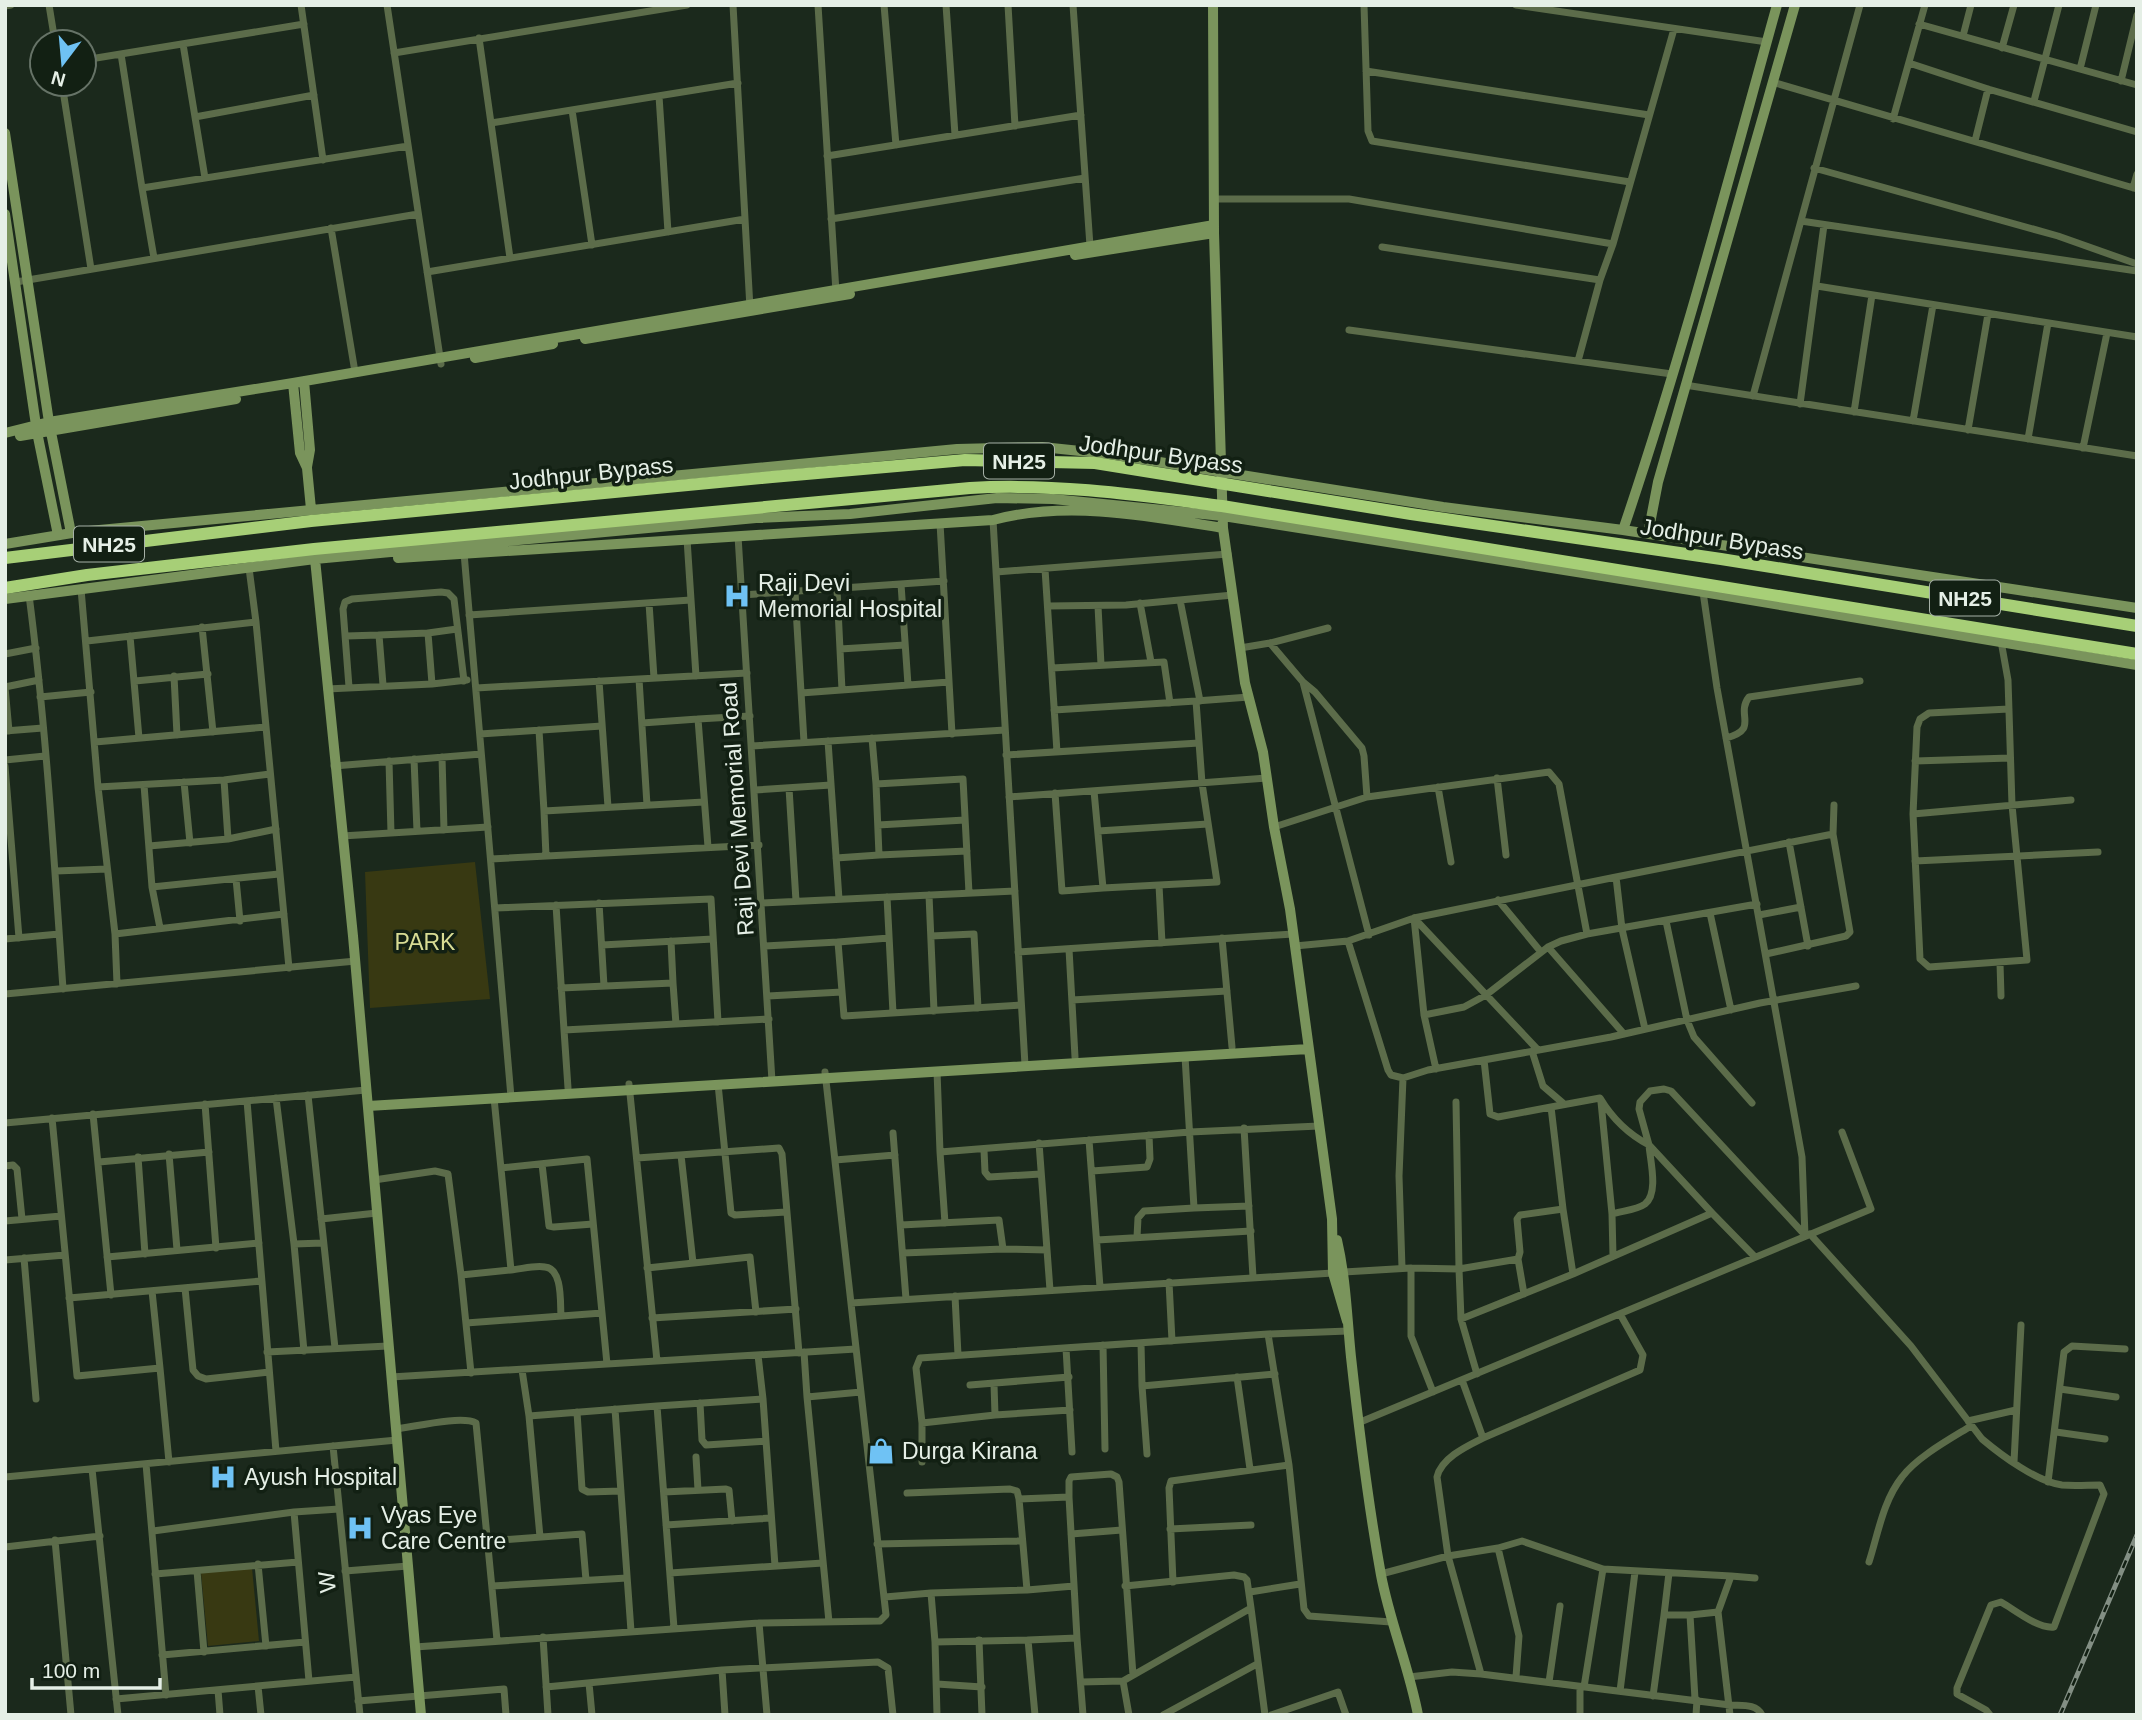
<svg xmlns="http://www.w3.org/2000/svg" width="2142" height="1720" font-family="Arial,sans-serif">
  <rect width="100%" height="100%" fill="#1b291c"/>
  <path fill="#383912" d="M 475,862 L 490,999 L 370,1008 L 365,872 Z
    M 252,1568 L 259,1641 L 208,1646 L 201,1573 Z"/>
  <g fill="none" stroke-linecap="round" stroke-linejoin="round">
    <path stroke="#5c6c4a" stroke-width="7" d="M 49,5 L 55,42
      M 301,5 L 323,160
      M 387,5 L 441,364
      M 733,5 L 750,308
      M 818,5 L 836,292
      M 884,5 L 896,145
      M 946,5 L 955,135
      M 1008,5 L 1015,126
      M 1073,5 L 1090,246
      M 1364,5 L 1368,131 L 1372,141 L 1630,182
      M 1516,5 L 1767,42
      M 5,6 L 11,5
      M 1919,24 L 2137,85
      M 1963,36 L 1971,5
      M 479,38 L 510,258
      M 183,44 L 205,178
      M 2002,48 L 2014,5
      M 394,53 L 687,5
      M 121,54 L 142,188
      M 84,60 L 304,24
      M 1909,63 L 1988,89 L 2137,132
      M 2080,69 L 2096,5
      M 1366,71 L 1649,115
      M 2121,81 L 2137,15
      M 1772,82 L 2137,189
      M 62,84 L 91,269
      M 659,96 L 668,232
      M 2034,101 L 2059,5
      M 572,110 L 592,245
      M 195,117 L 314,95
      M 1893,119 L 1925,5
      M 491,123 L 738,83
      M 1975,141 L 1988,89
      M 827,156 L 1081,115
      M 1814,168 L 2058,236 L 2137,264
      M 2133,188 L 2137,174
      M 1214,199 L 1349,199 L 1613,244
      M 831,219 L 1085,178
      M 1801,221 L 2137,271
      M 331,228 L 355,372
      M 1382,247 L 1600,280
      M 154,258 L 142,188 L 408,146
      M 427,272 L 745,219
      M 16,282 L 418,214
      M 1817,286 L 2137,337
      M 1349,330 L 1672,374
      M 1578,361 L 1600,280 L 1613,244 L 1674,29
      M 1685,385 L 2137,456
      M 1753,396 L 1860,5
      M 1800,404 L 1824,225
      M 1854,412 L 1872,295
      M 1913,421 L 1933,305
      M 1968,430 L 1988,314
      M 2028,439 L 2048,323
      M 2083,448 L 2107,333
      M 993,520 L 1025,1065
      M 940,523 L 952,734
      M 738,536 L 772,1081
      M 687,539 L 696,676
      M 464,553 L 511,1097
      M 249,568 L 256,622 L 289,968
      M 1045,569 L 1057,752
      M 996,572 L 1228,554
      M 901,584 L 908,685
      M 81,589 L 98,787 L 115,934 L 117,984
      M 837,589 L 842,690
      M 795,592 L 804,742
      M 1703,592 L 1717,688 L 1802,1157 L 1805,1236
      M 29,595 C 46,726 54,858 63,989
      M 742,595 L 944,581
      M 1180,600 L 1200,701
      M 649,603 L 654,678
      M 1140,603 L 1151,662
      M 1048,606 L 1126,605 L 1233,595
      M 1098,606 L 1101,665
      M 469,615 L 691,600
      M 202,627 L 213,732
      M 428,633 L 457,629
      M 130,636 L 139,738
      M 346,636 L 379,635
      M 87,641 L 256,622
      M 2001,641 L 2008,680 L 2012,805 L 2027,960 L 1929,967 L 1920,959 L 1913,814 L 1917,727 L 1920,719 L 1929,713 L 2009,709
      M 1270,643 L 1328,628
      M 1240,648 L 1270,643 L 1303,682 L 1315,692 L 1362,748 L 1364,756 L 1367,797
      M 840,649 L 905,645
      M 5,654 L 36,648
      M 1052,668 L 1164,662 L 1170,703
      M 174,676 L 177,735
      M 639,679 L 647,805
      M 135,681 L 208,674
      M 599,681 L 608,807
      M 1303,682 L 1369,935
      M 383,685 L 379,635 L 428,633 L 432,684
      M 349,687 L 343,609 L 345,602 L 352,599 L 441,592 L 448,593 L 454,599 L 464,681
      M 476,688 L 747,673
      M 327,689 L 432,684 L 467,680
      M 801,693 L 949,682
      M 40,697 L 91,692
      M 1054,710 L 1196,701
      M 642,723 L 698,719
      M 539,730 L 544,811
      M 5,731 L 43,728
      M 9,731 L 5,687 L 39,680
      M 480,734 L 602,726
      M 872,738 L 876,784 L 963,779 L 969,893
      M 1726,738 C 1760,729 1735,715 1749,697 L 1860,681
      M 828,741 L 839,899
      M 95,742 L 266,727
      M 752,746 L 1005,730
      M 1006,755 L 1199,743
      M 442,757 L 444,830
      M 414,759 L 417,831
      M 5,760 L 45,756
      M 389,761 L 391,833
      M 1915,761 L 2010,758
      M 5,766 L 19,938
      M 334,766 L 481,754
      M 1497,778 L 1506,855
      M 224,780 L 228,839
      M 184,782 L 190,843
      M 144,785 L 152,887 L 160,928
      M 98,787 L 224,780 L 270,774
      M 1438,787 L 1451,862
      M 789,788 L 796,901
      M 755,790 L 831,785
      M 1094,791 L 1103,888 L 1159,885
      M 1055,793 L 1062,891 L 1103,888
      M 1009,797 L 1267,778
      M 1913,814 L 2071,800
      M 878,825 L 965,820
      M 1274,827 L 1367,797 L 1549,772 L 1559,784 L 1587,934
      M 1098,831 L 1208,824
      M 342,836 L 488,827
      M 1789,842 L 1808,946
      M 149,846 L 228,839 L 276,829
      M 708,847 L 698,719 L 750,716
      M 879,855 L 967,851
      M 546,856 L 544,811 L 704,802
      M 836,858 L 879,855 L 876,784
      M 491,859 L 759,845
      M 1915,861 L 2098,852
      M 56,871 L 107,869
      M 236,879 L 240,921
      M 152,887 L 279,874
      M 929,895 L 934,1011
      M 887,897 L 893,1013
      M 1498,900 L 1541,952
      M 599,903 L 604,986
      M 762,903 L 1015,891
      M 556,905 L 564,1030
      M 495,908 L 711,899 L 718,1022
      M 1710,913 L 1731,1010
      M 1759,915 L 1801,907
      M 1414,918 L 1616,877
      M 1414,918 L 1538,1050
      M 1666,921 L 1687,1020 L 1694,1037 L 1752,1103
      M 115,934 L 284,914
      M 931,936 L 974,934 L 978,1008
      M 1222,938 L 1232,1047
      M 5,939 L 59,934
      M 671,941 L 673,983
      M 1348,941 L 1414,918 L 1424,1015 L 1436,1069
      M 838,942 L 889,938
      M 1162,943 L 1159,885 L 1217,882 L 1202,783 L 1196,701 L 1249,697
      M 602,945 L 713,939
      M 765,946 L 838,942 L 844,1016 L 1021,1005
      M 1295,946 L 1348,941 L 1388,1070 L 1391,1075 L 1403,1078 L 1399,1176 L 1402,1268
      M 1548,947 L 1624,1034
      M 1069,949 L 1075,1057
      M 1018,952 L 1293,934
      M 1766,954 L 1846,936 L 1850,932 L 1833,834 L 1834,805
      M 2000,963 L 2001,996
      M 561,988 L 673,983 L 676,1024
      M 5,994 L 356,961
      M 768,996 L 842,992
      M 1072,1000 L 1227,991
      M 1424,1015 L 1464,1007 L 1486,995 L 1548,947 L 1561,941 L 1587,934 L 1757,904
      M 1645,1029 L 1622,929 L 1616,877 L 1833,834
      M 1532,1051 L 1543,1086 L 1564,1104
      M 1484,1060 L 1490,1114 L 1498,1117 L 1551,1107
      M 937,1071 L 940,1152 L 1190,1132 L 1319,1126
      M 1403,1078 L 1428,1070 L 1611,1037 L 1760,1003 L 1856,986
      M 629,1084 L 657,1361
      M 718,1084 L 731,1213 L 735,1215 L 786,1212
      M 568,1088 L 564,1030 L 769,1019
      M 308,1095 L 335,1348
      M 276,1098 L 294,1244 L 304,1351
      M 247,1101 L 276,1451
      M 1456,1102 L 1459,1269 L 1518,1259 L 1520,1252 L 1517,1219 L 1520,1215 L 1563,1209 L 1573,1274
      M 1601,1102 L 1612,1214 L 1613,1256
      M 205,1104 L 216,1248
      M 93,1114 L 111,1295
      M 52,1118 L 77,1376 L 160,1368 L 169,1462
      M 5,1123 L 366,1090
      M 1244,1128 L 1253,1277
      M 893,1133 L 906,1299
      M 1089,1140 L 1100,1287
      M 1039,1143 L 1050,1290
      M 984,1150 L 985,1172 L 989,1177 L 1041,1174
      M 940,1152 L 945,1223
      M 169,1154 L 177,1250
      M 681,1155 L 693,1263
      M 138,1157 L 145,1254
      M 637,1158 L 779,1148 L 782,1154 L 799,1353
      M 835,1160 L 895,1155
      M 99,1162 L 209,1152
      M 542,1164 L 549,1226 L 554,1227 L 593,1224
      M 5,1166 L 13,1165 L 17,1169 L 22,1219
      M 501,1168 L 587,1159 L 607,1364
      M 1092,1171 L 1147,1167 L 1150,1159 L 1149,1135
      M 374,1180 L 435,1171 L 448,1174 L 461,1275
      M 1194,1208 L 1249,1206
      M 1563,1209 L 1551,1107 L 1600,1098 C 1612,1118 1628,1134 1649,1145 C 1650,1160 1659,1193 1645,1204 C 1637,1210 1621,1211 1612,1214
      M 1712,1213 L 1649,1145 L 1639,1109 L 1640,1102 L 1650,1091 L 1664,1089 L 1671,1091 L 1805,1235
      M 321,1219 L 377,1213
      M 5,1221 L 61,1216
      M 901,1225 L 999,1220 L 1003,1249
      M 1810,1234 L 1911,1346 L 1982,1439 C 2001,1455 2037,1482 2062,1485 C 2075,1486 2088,1485 2100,1485 L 2104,1494 L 2054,1627 C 2038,1629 2015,1610 2001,1602 L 1991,1605 L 1957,1688 L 1957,1694 L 1986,1710 L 1990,1715
      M 1137,1237 L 1138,1218 L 1144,1211 L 1194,1208 L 1185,1056
      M 1097,1240 L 1251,1231
      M 294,1244 L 323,1243
      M 903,1253 L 1003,1249 L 1047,1250
      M 107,1257 L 259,1243
      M 24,1258 L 36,1399
      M 1518,1259 L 1524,1294
      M 5,1260 L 65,1255
      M 647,1268 L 750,1257 L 756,1312
      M 1411,1268 L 1459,1269 L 1461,1319 L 1477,1374
      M 511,1270 C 522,1269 535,1265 545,1267 C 563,1269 560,1303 561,1316
      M 1344,1272 L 1411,1268 L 1411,1336 L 1433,1392
      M 1169,1282 L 1172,1341
      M 185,1288 L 193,1370 L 198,1376 L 206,1379 L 269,1372
      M 152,1291 L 160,1368
      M 955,1296 L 958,1355
      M 69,1298 L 261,1281
      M 851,1303 L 1333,1273
      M 652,1318 L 796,1309
      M 1461,1319 L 1573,1274 L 1712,1213 L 1755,1257
      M 466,1323 L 602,1313
      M 1348,1331 L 1268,1334 L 1289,1465 L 1304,1609 L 1309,1616 L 1391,1622
      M 1141,1343 L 1142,1386
      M 1103,1345 L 1105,1449
      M 1066,1348 L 1072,1452
      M 267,1352 L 388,1346
      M 804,1352 L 807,1397
      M 522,1370 L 529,1416 L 657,1406 L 674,1628
      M 471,1373 L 461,1275 L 511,1270 L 494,1098
      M 391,1377 L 856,1349
      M 1237,1377 L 1250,1469
      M 1462,1380 L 1483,1438 L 1640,1370 L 1643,1355 L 1620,1314
      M 994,1384 L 995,1415 L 1070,1410
      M 970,1385 L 1069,1377
      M 2060,1389 L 2116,1397
      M 763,1399 L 775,1566
      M 700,1403 L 702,1440 L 706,1445 L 766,1441
      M 657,1406 L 763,1399 L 758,1355
      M 615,1409 L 631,1631
      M 577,1412 L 582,1489 L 588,1492 L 621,1491
      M 529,1416 L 540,1537
      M 1968,1421 L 2016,1410
      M 922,1423 L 995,1415
      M 1358,1423 L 1871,1209 L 1842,1132
      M 396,1429 C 413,1427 462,1415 476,1423 L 497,1640
      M 2056,1432 L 2105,1439
      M 333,1446 L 360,1715
      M 1147,1454 L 1142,1386 L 1275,1374
      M 696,1457 L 698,1490
      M 922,1462 L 922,1423 L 916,1368 L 920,1358 L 1268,1334
      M 2014,1462 L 2021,1325
      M 146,1464 L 166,1695
      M 92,1469 L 118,1715
      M 5,1477 L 397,1440
      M 2048,1482 L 2064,1352 L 2072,1346 L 2125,1349
      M 664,1492 L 726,1489 L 729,1490 L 732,1521
      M 907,1493 L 1010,1489 L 1017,1491 L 1019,1499
      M 1069,1497 L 1069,1481 L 1071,1477 L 1111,1474 L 1117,1477 L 1119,1482 L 1133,1675
      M 294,1512 L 309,1681
      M 666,1525 L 771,1518
      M 1170,1529 L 1251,1525
      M 153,1531 L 294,1512 L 339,1509
      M 1071,1534 L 1122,1530
      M 55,1540 L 71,1715
      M 487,1541 L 582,1534 L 586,1580
      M 877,1544 L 1022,1541
      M 5,1547 L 100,1536
      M 1498,1548 L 1522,1541 L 1603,1569 L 1731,1576
      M 1869,1562 C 1878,1534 1883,1501 1902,1477 C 1917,1457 1950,1439 1971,1426
      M 258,1564 L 266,1646
      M 197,1571 L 204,1652
      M 345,1571 L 408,1566
      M 670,1573 L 823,1563
      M 155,1574 L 298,1562
      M 1381,1574 L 1448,1556 L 1498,1548 L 1519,1636 L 1516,1677
      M 1173,1582 L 1169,1488 L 1171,1481 L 1289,1465
      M 492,1586 L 627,1578
      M 1125,1586 L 1234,1575 L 1244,1577 L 1247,1580 L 1251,1608
      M 1027,1590 L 1074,1586
      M 1250,1592 L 1300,1584
      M 931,1593 L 1027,1590 L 1019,1499 L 1069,1497 L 1077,1638
      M 885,1597 L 931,1593 L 935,1642 L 937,1715
      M 1718,1612 L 1731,1576 L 1755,1578
      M 1664,1615 L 1669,1573
      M 829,1622 L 807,1397 L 861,1392
      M 759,1623 L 767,1715
      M 543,1637 L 548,1715
      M 979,1640 L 982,1715
      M 1028,1640 L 1077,1638 L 1083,1715
      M 935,1642 L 1028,1640 L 1035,1715
      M 415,1647 L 759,1623 L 880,1621 L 886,1615 L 825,1072
      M 162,1655 L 305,1642
      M 722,1670 L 878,1662 L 888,1668 L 893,1715
      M 1481,1674 L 1448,1556 L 1437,1477 C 1441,1458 1467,1446 1483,1438
      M 1409,1677 L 1452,1672 L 1481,1674 L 1730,1705 C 1741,1706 1756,1703 1762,1715
      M 1081,1682 L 1123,1681
      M 1549,1682 L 1560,1606
      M 589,1683 L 592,1715
      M 937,1684 L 982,1687
      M 258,1686 L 261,1715
      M 546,1687 L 722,1670 L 725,1715
      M 1584,1687 L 1603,1569
      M 218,1690 L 220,1715
      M 1620,1691 L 1635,1572
      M 1653,1696 L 1664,1615 L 1690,1615
      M 116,1699 L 356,1677
      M 1695,1699 L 1690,1615 L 1718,1612 L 1730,1715
      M 358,1701 L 504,1689 L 506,1715
      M 1129,1715 L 1123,1681 L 1251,1608 L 1265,1715
      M 1163,1715 L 1257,1664
      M 1271,1715 L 1338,1692 L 1346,1715
      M 1580,1715 L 1580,1687
      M 1696,1715 L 1697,1700"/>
    <path stroke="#7a945c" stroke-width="10" d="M 1213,5 L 1214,233 L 1223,528 L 1245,683 L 1263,752 L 1274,827 L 1290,909 L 1332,1219 L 1333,1273 L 1347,1321
      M 5,133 L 49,422 L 71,533
      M 5,214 L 37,432 L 58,535
      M 1075,255 L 1214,233
      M 585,339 L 850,294
      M 475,358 L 553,344
      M 304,381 L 310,450 L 307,467
      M 293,383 L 300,453 L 307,468 L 311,509
      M 5,433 L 49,422 L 293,383 L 1214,225
      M 20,436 L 236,399
      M 1623,530 C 1682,357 1728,181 1777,5
      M 1648,534 L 1658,482 L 1795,5
      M 5,544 L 78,532 L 957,449 L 1042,447 L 1109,454 L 1443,507 L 1623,530 L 2137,608
      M 398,558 L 993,520 C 1067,500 1149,516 1223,528
      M 315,559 L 353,936 L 421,1715
      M 5,599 L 315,559 L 756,518 L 850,514 L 997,498 L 1053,499 L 1223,516 L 1703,592 L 2137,665
      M 368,1106 L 1309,1049
      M 1337,1240 C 1346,1279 1347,1318 1351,1357 C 1359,1430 1368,1503 1381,1575 C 1390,1623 1409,1667 1418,1715"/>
    <path stroke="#a7cf77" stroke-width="12" d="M 5,558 L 311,521 L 772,477 L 965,460 L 1095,463 L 1411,514 L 1721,559 L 2137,626
      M 5,588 L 87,575 L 314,549 L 970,488 C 1055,483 1138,495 1222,506 L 2137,654"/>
    <g stroke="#838f84" stroke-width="5">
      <path id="rail" d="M 2060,1715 L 2137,1535"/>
    </g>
    <use href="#rail" stroke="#122013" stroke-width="2.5" stroke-dasharray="8" stroke-linecap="butt"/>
  </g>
  <defs>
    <g id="hospital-bare" transform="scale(2.1)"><path d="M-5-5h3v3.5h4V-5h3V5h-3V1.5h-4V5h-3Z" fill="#6fc2f4" stroke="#122013" stroke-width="2.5" paint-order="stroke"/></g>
    <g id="shop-bare" transform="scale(2.1)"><path d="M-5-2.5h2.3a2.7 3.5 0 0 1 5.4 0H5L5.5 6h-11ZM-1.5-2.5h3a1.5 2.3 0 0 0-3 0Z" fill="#6fc2f4" stroke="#122013" stroke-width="2.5" paint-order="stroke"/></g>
  </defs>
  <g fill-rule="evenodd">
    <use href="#hospital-bare" x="737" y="596"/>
    <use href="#shop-bare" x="881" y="1451"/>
    <use href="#hospital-bare" x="223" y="1477"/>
    <use href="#hospital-bare" x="360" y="1528"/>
  </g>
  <g text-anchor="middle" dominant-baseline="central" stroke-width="7" stroke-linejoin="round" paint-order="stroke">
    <g fill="#122013" stroke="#a6b1a7" stroke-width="2">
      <rect x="984" y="443.5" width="70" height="35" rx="5"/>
      <rect x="74" y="526.5" width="70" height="35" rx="5"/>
      <rect x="1930" y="580.5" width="70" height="35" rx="5"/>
    </g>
    <g font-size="21" font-weight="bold" fill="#e5efe6">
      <text x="1019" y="461">NH25</text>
      <text x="109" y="544">NH25</text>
      <text x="1965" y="598">NH25</text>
    </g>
    <g font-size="23" fill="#e5efe6" stroke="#122013">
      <text transform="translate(1161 454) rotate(8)">Jodhpur Bypass</text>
      <text transform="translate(591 473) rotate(-6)">Jodhpur Bypass</text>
      <text transform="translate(1722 539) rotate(9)">Jodhpur Bypass</text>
      <text transform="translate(737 809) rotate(-94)">Raji Devi Memorial Road</text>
      <text transform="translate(327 1582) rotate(-96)">W</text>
    </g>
    <g font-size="23" fill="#e5efe6" stroke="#122013" text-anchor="start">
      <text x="758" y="583">Raji Devi<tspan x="758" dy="26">Memorial Hospital</tspan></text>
      <text x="902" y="1451">Durga Kirana</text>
      <text x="244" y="1477">Ayush Hospital</text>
      <text x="381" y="1515">Vyas Eye<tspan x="381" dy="26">Care Centre</tspan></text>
    </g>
    <g font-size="23" fill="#d8dc94" stroke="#122013">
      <text x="425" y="942">PARK</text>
    </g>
  </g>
  <rect width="2142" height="1720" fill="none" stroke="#e5efe6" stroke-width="14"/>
  <g transform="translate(63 63) rotate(196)"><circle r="33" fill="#122013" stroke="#667367" stroke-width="2"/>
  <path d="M0-5L12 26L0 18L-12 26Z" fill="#6fc2f4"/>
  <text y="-10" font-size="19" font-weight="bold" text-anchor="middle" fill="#e5efe6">N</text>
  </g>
  <path d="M32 1678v10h128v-10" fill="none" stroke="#e5efe6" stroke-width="3.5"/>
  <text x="42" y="1678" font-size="21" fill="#e5efe6" stroke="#122013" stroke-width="5" paint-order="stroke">100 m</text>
</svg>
